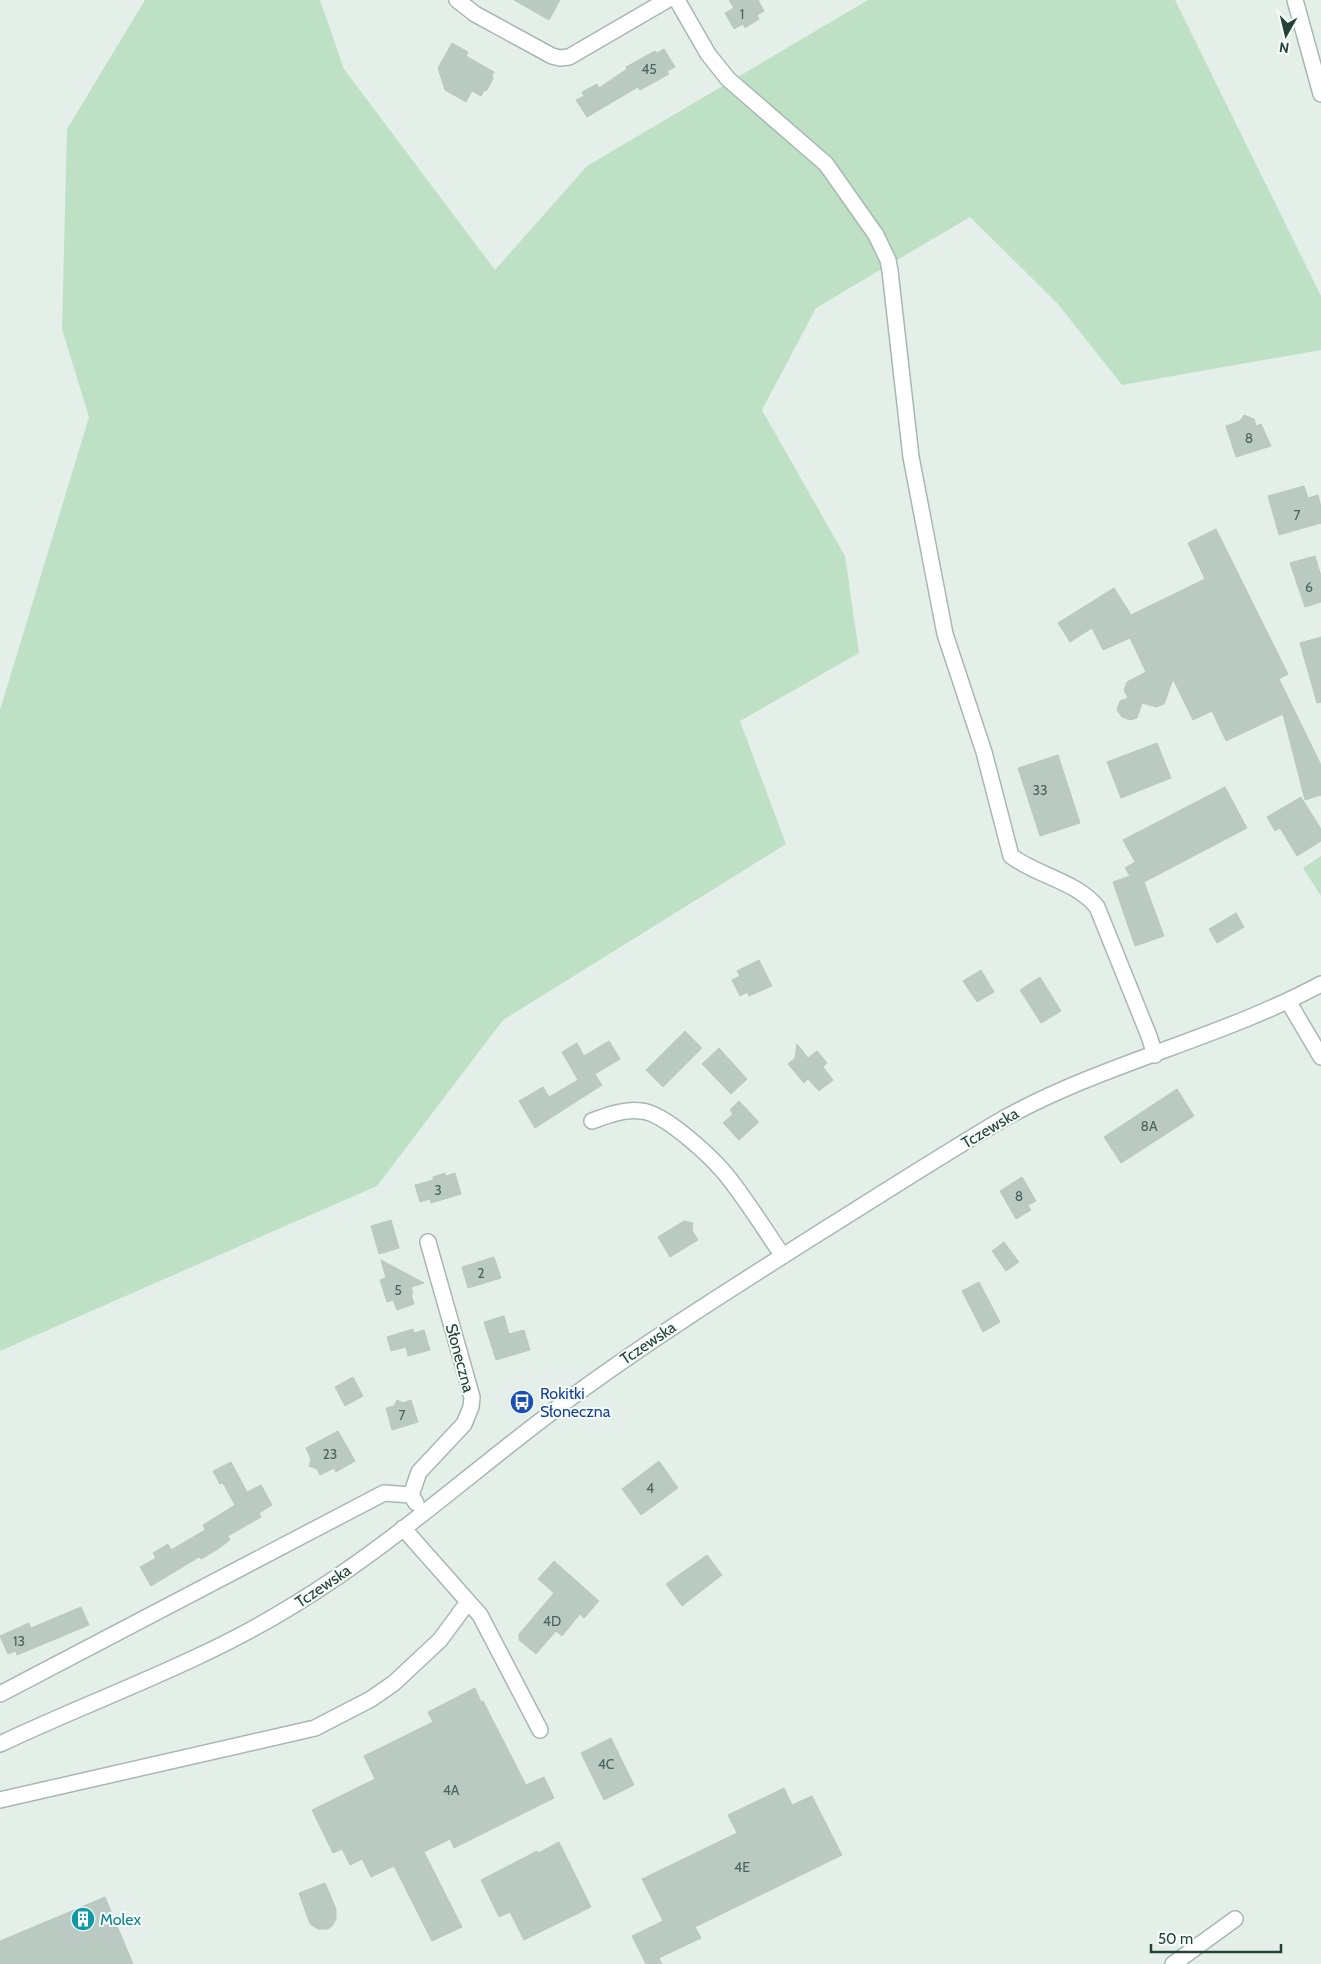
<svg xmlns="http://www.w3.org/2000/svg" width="1321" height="1964" font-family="Cabin,sans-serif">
  <rect width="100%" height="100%" fill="#e5efea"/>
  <path fill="#bee1c5" d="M 145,0 L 320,0 L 344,69 L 495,270 L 587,166 L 868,0 L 1175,0 L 1321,296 L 1321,350 L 1122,385 L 1057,303 L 970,217 L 816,308 L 762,410 L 845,556 L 859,653 L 740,721 L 786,844 L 503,1020 L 377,1186 L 0,1351 L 0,710 L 89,417 L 62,329 L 67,129 Z
    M 1321,856 L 1321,896 L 1303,868 Z"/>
  <path fill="#bacac3" stroke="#b7c9c1" d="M 514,0 L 560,0 L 549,20 Z
    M 729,0 L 758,0 L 764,11 L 757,15 L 759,19 L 745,28 L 743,24 L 734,29 L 725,13 L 734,8 Z
    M 452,43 L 468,52 L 466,56 L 494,72 L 492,75 L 493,79 L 487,90 L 484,91 L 481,96 L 472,91 L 466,102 L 445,90 L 438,68 Z
    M 664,49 L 675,67 L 667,71 L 669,74 L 640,90 L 638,87 L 587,117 L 576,100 L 584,96 L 582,92 L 597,84 L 599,88 L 627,69 L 626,67 L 655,51 L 657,53 Z
    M 1244,415 L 1254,419 L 1256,426 L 1261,424 L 1271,446 L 1236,457 L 1226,426 L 1240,421 Z
    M 1304,486 L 1308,498 L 1318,495 L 1321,507 L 1321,523 L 1279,535 L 1268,496 Z
    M 1216,529 L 1288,674 L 1279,679 L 1321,765 L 1321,795 L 1305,800 L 1283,714 L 1226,741 L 1212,711 L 1193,720 L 1173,679 L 1164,704 L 1156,707 L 1142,703 L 1137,718 L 1130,720 L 1122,717 L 1117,710 L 1120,701 L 1128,698 L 1124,690 L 1127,682 L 1146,672 L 1130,638 L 1103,650 L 1092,628 L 1070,642 L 1058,623 L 1114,588 L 1131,615 L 1205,579 L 1188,543 Z
    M 1315,556 L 1321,576 L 1321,602 L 1305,607 L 1290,563 Z
    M 1321,637 L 1321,702 L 1317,703 L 1300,643 Z
    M 1157,743 L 1171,778 L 1121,798 L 1107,762 Z
    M 1058,755 L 1080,823 L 1040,836 L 1018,768 Z
    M 1225,787 L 1247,828 L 1144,882 L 1164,936 L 1135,946 L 1113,882 L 1130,876 L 1125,868 L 1135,862 L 1123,840 Z
    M 1301,797 L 1321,829 L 1321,841 L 1297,856 L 1280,828 L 1275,831 L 1267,817 Z
    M 1236,913 L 1244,927 L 1217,943 L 1209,929 Z
    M 759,960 L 772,986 L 749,996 L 747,992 L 740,996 L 732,980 L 740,976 L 737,971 Z
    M 981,970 L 994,992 L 977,1002 L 963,981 Z
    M 1040,977 L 1061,1011 L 1041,1023 L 1020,990 Z
    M 685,1031 L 702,1048 L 663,1087 L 646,1070 Z
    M 609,1041 L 620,1059 L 595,1074 L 602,1085 L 535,1128 L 519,1101 L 543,1087 L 549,1097 L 578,1080 L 562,1052 L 577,1043 L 584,1056 Z
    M 797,1044 L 808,1058 L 817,1051 L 827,1063 L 823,1067 L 833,1080 L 819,1091 L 808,1079 L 804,1083 L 788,1064 L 795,1058 Z
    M 719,1048 L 747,1079 L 731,1094 L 702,1064 Z
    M 1177,1089 L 1194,1116 L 1121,1163 L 1104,1137 Z
    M 739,1101 L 759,1122 L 739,1140 L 723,1123 L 733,1114 L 730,1110 Z
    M 445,1173 L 446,1176 L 455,1173 L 461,1194 L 431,1203 L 430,1199 L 420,1202 L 415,1185 L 433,1180 L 433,1177 Z
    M 1022,1177 L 1036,1201 L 1028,1205 L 1031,1210 L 1016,1219 L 1000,1191 Z
    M 391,1220 L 399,1248 L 379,1254 L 371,1226 Z
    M 684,1221 L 693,1223 L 692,1230 L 698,1240 L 670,1257 L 658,1237 Z
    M 1004,1242 L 1019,1262 L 1006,1271 L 992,1251 Z
    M 494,1257 L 501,1278 L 468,1288 L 462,1267 Z
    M 381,1260 L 424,1283 L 411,1287 L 413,1294 L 411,1294 L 414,1304 L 397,1310 L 393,1300 L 387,1302 L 380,1280 L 386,1278 Z
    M 979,1282 L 1000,1322 L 983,1332 L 962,1291 Z
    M 504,1316 L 509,1334 L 524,1330 L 530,1350 L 496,1360 L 484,1322 Z
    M 413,1329 L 414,1333 L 424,1330 L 430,1350 L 408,1356 L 406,1347 L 391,1351 L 387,1337 Z
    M 353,1377 L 363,1396 L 345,1406 L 335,1387 Z
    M 397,1400 L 403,1403 L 411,1400 L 418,1422 L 392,1430 L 386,1408 L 394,1406 Z
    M 338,1431 L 355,1461 L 336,1472 L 334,1468 L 320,1475 L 317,1469 L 309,1466 L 311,1459 L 306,1448 Z
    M 659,1461 L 678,1488 L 641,1515 L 622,1489 Z
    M 231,1462 L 247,1492 L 261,1485 L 272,1505 L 259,1513 L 261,1517 L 228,1536 L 230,1540 L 218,1549 L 201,1559 L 199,1557 L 151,1586 L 140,1567 L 156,1558 L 153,1553 L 168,1544 L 171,1550 L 205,1530 L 203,1525 L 235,1505 L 223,1483 L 220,1484 L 213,1471 Z
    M 707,1555 L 722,1575 L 682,1606 L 666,1584 Z
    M 554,1561 L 599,1601 L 584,1618 L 580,1614 L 562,1636 L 556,1631 L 536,1654 L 519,1640 L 519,1634 L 554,1593 L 538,1579 Z
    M 81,1607 L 89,1625 L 17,1655 L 16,1651 L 8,1654 L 0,1636 L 29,1623 L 31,1628 Z
    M 475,1688 L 481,1702 L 483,1701 L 526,1785 L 544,1777 L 554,1798 L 454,1848 L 450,1839 L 424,1852 L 462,1927 L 432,1941 L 394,1866 L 371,1877 L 362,1859 L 350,1865 L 342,1849 L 333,1853 L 312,1810 L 375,1779 L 364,1756 L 433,1722 L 428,1712 Z
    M 611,1738 L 634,1785 L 604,1800 L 581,1753 Z
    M 784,1788 L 792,1805 L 812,1796 L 842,1855 L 695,1927 L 701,1938 L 659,1958 L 662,1964 L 646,1964 L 632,1936 L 663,1921 L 642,1879 L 737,1833 L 728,1815 Z
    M 559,1842 L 591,1907 L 524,1940 L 510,1912 L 499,1917 L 481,1880 L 537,1851 L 538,1853 Z
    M 325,1883 L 336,1909 L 336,1919 L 332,1926 L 328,1929 L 318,1929 L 310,1924 L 299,1893 Z
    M 105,1897 L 133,1964 L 0,1964 L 0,1941 Z"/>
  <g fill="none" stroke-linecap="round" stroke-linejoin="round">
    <g stroke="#a7b8b1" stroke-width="18">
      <path id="minor" d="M 457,0 L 475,14 L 552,56 L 560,58 L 569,57 L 667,0
        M 677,0 L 708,54 L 728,79 L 826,164 L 876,235 L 888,260 L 890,271 L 911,457 L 945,634 L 984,752 L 1011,856 C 1038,876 1076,881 1097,907 L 1149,1036 L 1155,1055
        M 1295,0 L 1321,94
        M 1288,1001 L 1321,1057
        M 592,1121 C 608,1115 624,1109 641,1111 C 663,1112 708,1154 723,1171 C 745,1197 764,1229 783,1256
        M 416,1503 L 411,1495 L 419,1472 L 464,1424 L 471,1407 L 472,1397 L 428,1242
        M 403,1528 L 480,1615 L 540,1730
        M 0,1694 L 384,1493 L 411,1495
        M 0,1744 C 97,1698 200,1663 292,1606 C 393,1545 480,1464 576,1394 C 654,1337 737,1285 819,1233 C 878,1196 936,1159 996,1123 C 1098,1064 1217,1040 1321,984
        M 0,1800 L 315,1728 L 371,1699 L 394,1683 L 440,1640 L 468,1602
        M 1173,1964 L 1235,1919"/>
    </g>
    <use href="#minor" stroke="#fff" stroke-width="15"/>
  </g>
  <defs>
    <g id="bus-disc" transform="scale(1.25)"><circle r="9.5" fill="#1a4fb4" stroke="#f6fbf8"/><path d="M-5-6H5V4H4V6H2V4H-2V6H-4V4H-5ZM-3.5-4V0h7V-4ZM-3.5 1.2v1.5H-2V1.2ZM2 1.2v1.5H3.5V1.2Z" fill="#fff"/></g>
    <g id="building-disc" transform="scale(1.25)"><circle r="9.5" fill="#0f9aa8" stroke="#f6fbf8"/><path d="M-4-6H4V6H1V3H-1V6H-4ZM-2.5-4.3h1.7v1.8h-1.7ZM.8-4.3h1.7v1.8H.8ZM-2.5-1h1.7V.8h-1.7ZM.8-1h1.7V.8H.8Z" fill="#fff"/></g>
  </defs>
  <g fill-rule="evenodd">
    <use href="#bus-disc" x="522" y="1402"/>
    <use href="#building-disc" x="83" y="1919"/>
  </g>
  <g text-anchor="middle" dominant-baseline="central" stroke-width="4" stroke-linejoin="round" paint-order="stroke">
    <g font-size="14" fill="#49645b">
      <text x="742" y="14">1</text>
      <text x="649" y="69">45</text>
      <text x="1249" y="438">8</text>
      <text x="1297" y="515">7</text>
      <text x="1309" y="587">6</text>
      <text x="1040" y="790">33</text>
      <text x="1149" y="1126">8A</text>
      <text x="438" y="1190">3</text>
      <text x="1019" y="1196">8</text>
      <text x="481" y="1273">2</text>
      <text x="398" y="1290">5</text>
      <text x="402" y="1415">7</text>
      <text x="330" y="1454">23</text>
      <text x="650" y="1488">4</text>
      <text x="552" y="1621">4D</text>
      <text x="19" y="1641">13</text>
      <text x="606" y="1764">4C</text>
      <text x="451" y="1790">4A</text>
      <text x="742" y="1867">4E</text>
    </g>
    <g font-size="16" fill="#234238" stroke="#f6fbf8">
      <text transform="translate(990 1128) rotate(-31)">Tczewska</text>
      <text transform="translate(648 1343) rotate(-34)">Tczewska</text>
      <text transform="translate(460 1358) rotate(75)">Słoneczna</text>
      <text transform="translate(323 1586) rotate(-34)">Tczewska</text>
    </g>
    <g font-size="16" fill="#164399" stroke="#f6fbf8" text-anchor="start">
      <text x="540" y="1393">Rokitki<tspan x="540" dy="18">Słoneczna</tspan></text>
    </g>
    <g font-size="16" fill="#0d838f" stroke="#f6fbf8" text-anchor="start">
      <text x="100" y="1919">Molex</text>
    </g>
  </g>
  <g transform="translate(1286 35) rotate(188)" stroke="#f6fbf8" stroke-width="4" paint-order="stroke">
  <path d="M0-4L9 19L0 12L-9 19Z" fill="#234238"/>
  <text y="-8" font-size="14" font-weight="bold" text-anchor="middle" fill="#234238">N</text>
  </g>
  <path d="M1151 1944v8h130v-8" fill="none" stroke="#234238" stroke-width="2.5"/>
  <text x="1158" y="1944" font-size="15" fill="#234238" stroke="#f6fbf8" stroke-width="4" paint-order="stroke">50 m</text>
</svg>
